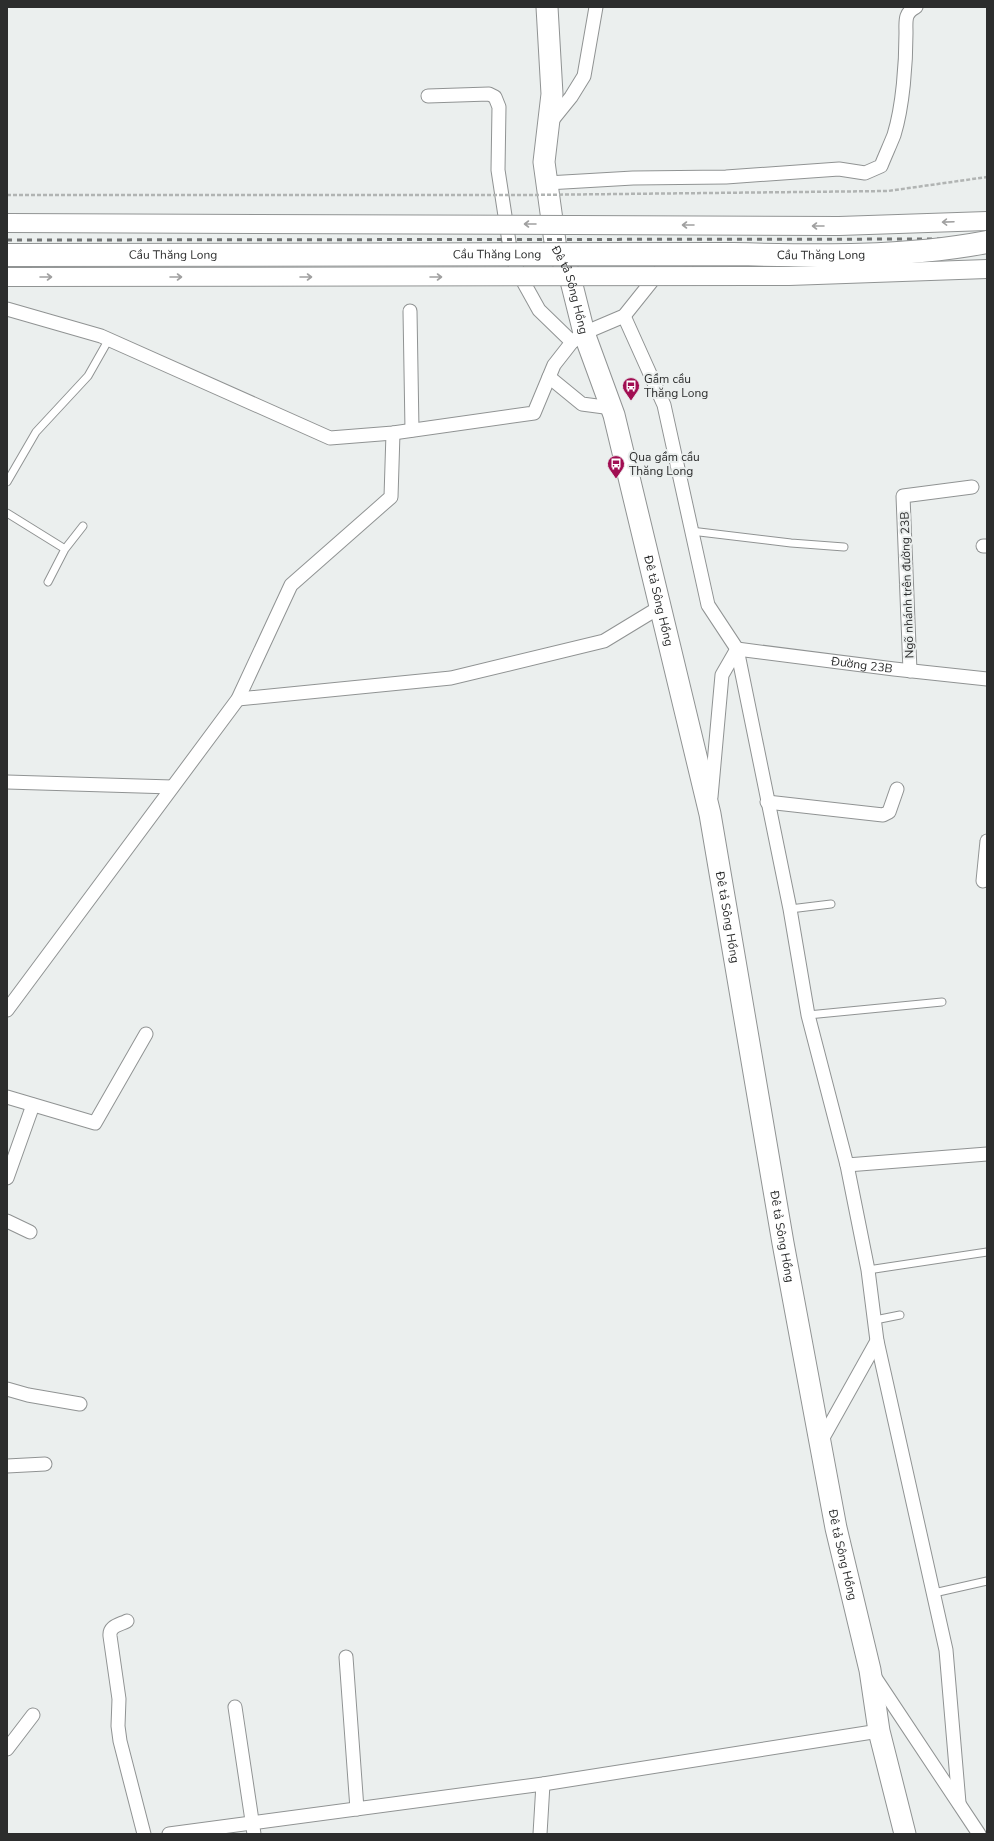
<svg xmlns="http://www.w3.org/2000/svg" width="994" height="1841" font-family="'Nunito Sans',sans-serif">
  <rect width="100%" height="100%" fill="#ebefee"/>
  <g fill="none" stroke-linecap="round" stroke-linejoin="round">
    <g stroke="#909393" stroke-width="9">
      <path id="service" d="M 7,482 L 36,432 L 88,376 L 109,339
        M 7,513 L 65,549
        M 691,531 L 791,543 L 844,547
        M 48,582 L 65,549 L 83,526
        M 790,909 L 831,904
        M 808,1015 L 942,1002
        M 868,1270 L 987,1252
        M 875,1320 L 900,1315
        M 934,1593 L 987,1581"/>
    </g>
    <g stroke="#909393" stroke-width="15">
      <g id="minor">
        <path d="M 428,96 L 489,94 L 495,97 L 499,107 L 498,170 L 511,255 L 519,274 L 539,310 L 572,342"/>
        <path d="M 550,123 L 571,97 L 584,76 L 596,7"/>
        <path d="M 547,183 L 633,178 L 726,177 L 839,169 L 865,173 L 881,166 C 885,156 890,145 894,135 C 903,106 906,63 906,33 C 906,21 904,13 916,7"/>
        <path d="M 7,309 L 101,336 L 330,438 L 393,433 L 534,413 L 554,365 L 572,342 L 584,333 L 624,316 L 664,266 L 687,263"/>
        <path d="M 410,311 L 412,430"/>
        <path d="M 624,316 L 664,405 L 708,605 L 737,649 L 790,909 L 808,1015 L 847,1165 L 868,1270 L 877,1341 L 946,1650 L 959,1803"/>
        <path d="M 549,377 L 582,404 L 612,408"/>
        <path d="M 983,546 L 987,546"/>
        <path id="s1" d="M 737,649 L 894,669 L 987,679"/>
        <path d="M 910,671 L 903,496 L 972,487"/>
        <path d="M 238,699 L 451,678 L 604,641 L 660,607"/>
        <path d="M 7,782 L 172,787"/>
        <path d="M 711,797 L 722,675 L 737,649"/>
        <path d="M 767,802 L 883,815 L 889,812 L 897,789"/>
        <path d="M 983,881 L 987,841"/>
        <path d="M 7,1010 L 238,699 L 291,585 L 391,497 L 393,433"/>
        <path d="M 7,1097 L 95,1123 L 146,1034"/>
        <path d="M 847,1165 L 987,1154"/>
        <path d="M 7,1178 L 33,1105"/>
        <path d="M 7,1221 L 30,1232"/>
        <path d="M 7,1389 L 28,1395 L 80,1404"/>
        <path d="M 820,1443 L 877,1341"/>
        <path d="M 7,1466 L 45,1464"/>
        <path d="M 127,1621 C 119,1625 109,1626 110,1636 L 119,1699 L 118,1726 L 120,1741 L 144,1834"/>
        <path d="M 346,1657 L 357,1809"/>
        <path d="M 874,1676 L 979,1834"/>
        <path d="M 235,1707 L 254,1834"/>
        <path d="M 7,1749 L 33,1715"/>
        <path d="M 169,1834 L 543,1784 L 879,1731"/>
        <path d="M 540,1834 L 543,1784"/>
      </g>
    </g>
    <g stroke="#909393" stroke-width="23">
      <g id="primary">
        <path id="s2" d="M 547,7 L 552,94 L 544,162 L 556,249 L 569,273 L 584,333 L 614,415 L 710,814 L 783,1243 L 836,1528 L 870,1670 L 879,1731 L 905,1834"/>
      </g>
    </g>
    <use href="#service" stroke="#fff" stroke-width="7"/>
    <use href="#minor" stroke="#fff" stroke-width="13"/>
    <use href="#primary" stroke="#fff" stroke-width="21"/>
    <path stroke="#737575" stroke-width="3" stroke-dasharray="5 5" stroke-linecap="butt" d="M 7,240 L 987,239"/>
    <g stroke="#909393" stroke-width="20" stroke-linecap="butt">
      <path id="secondary-bridge" d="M 7,223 L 839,226 L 987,221
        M 7,277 L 789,276 L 987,269"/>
    </g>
    <g stroke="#909393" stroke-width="24" stroke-linecap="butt">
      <g id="trunk-bridge">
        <path id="s3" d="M 7,255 L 732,254 C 817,256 903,258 987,242"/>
      </g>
    </g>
    <path stroke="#b1b4b3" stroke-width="2.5" stroke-dasharray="4 2" stroke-linecap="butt" d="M 7,195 L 529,195 L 888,191 L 987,177"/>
    <use href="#secondary-bridge" stroke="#fff" stroke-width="18"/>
    <use href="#trunk-bridge" stroke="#fff" stroke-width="22"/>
  </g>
  <defs><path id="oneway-shaft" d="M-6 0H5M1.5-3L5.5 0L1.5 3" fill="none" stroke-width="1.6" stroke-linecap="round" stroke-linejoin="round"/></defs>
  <g stroke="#a0a0a0">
    <use href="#oneway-shaft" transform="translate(948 222) rotate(178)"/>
    <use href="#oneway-shaft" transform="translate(530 224) rotate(-180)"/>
    <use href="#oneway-shaft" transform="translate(688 225) rotate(-180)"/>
    <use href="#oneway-shaft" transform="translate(818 226) rotate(-180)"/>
    <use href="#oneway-shaft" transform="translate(46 277)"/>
    <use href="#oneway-shaft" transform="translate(176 277)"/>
    <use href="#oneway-shaft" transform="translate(306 277)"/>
    <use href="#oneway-shaft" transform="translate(436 277)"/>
  </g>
  <defs>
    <g id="bus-pin" transform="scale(0.9)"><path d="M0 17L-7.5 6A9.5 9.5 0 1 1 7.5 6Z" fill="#a10e52" stroke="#ebefee"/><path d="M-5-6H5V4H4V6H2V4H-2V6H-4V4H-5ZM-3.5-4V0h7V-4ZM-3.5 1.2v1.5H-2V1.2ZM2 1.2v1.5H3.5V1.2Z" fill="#fff"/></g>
  </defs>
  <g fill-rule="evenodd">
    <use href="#bus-pin" x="631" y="386"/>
    <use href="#bus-pin" x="616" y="464"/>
  </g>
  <g text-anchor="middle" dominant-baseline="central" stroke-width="4" stroke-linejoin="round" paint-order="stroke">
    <g font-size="12" fill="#2c2d2d" stroke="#ebefee">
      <text stroke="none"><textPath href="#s3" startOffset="814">Cầu Thăng Long</textPath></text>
      <text stroke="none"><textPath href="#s3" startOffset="166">Cầu Thăng Long</textPath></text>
      <text stroke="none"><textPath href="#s3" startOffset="490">Cầu Thăng Long</textPath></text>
      <text stroke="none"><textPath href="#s2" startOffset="287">Đê tả Sông Hồng</textPath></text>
      <text transform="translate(907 585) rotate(-92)">Ngõ nhánh trên đường 23B</text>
      <text stroke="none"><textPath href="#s2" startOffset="611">Đê tả Sông Hồng</textPath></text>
      <text stroke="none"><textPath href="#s1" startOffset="126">Đường 23B</textPath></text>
      <text stroke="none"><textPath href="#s2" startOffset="935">Đê tả Sông Hồng</textPath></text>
      <text stroke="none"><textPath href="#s2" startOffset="1259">Đê tả Sông Hồng</textPath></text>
      <text stroke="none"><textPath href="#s2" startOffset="1583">Đê tả Sông Hồng</textPath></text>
    </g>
    <g font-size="12" fill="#2c2d2d" stroke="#ebefee" text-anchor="start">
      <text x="644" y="379">Gầm cầu<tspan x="644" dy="14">Thăng Long</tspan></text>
      <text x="629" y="457">Qua gầm cầu<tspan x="629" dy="14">Thăng Long</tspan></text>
    </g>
  </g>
  <rect width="994" height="1841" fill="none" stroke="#2c2d2d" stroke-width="16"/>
</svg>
